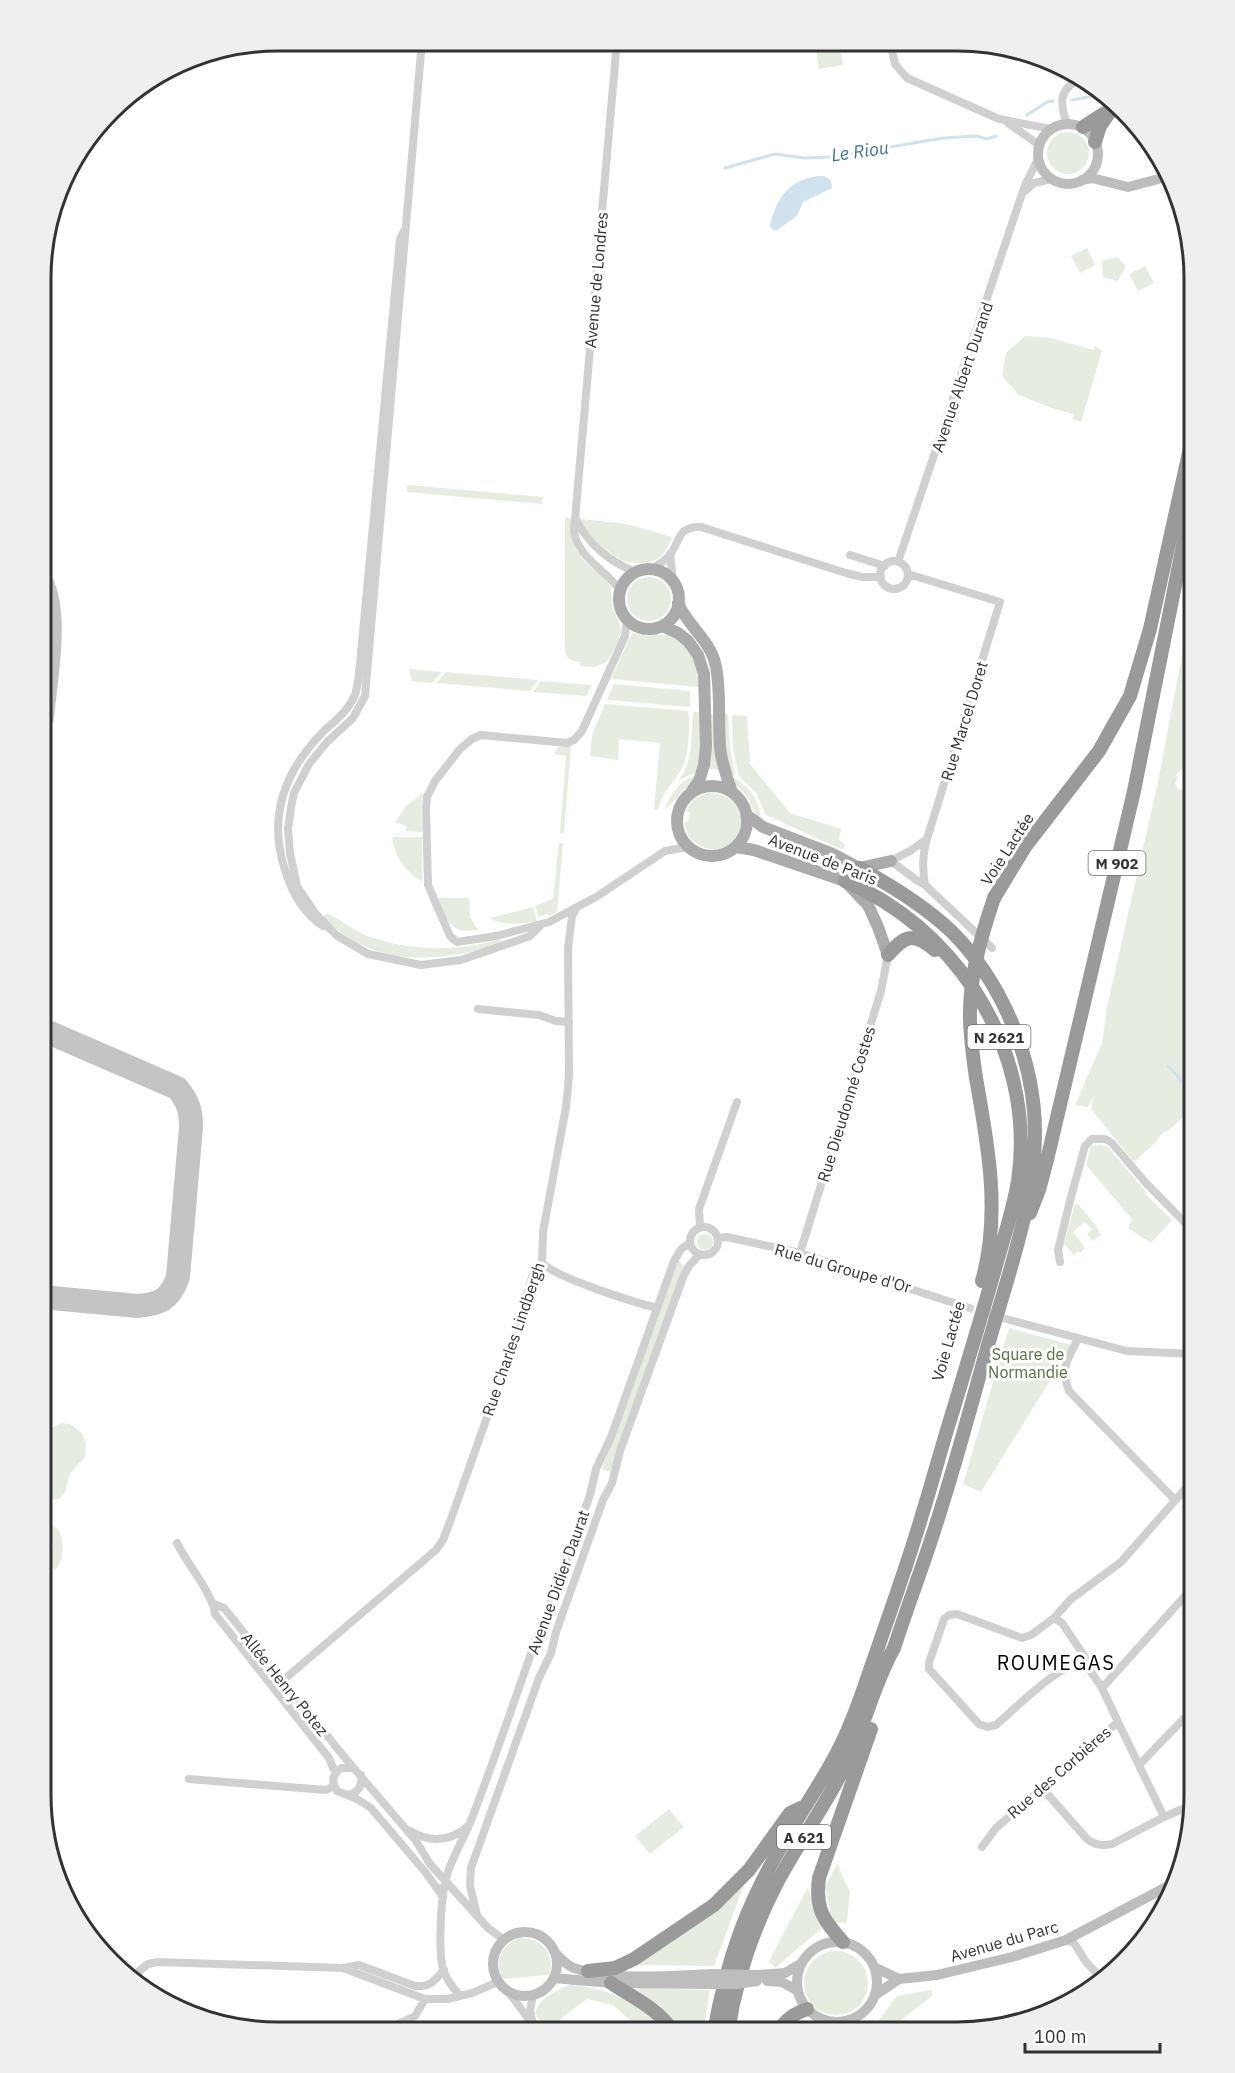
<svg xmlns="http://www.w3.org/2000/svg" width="1235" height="2073" font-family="'IBM Plex Sans',sans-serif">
  <rect width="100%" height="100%" fill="#fff"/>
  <path fill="#e6ecdf" d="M 815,42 L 839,42 L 843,65 L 819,69 Z
    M1047 153a21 21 0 1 1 42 0a21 21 0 1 1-42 0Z
    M 1087,248 L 1095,265 L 1080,273 L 1071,256 Z
    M 1118,257 L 1126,267 L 1118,281 L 1103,277 L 1102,261 Z
    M 1145,266 L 1154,283 L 1138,291 L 1129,274 Z
    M 1025,336 L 1051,338 L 1093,350 L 1095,346 L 1102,351 L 1081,422 L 1072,419 L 1074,414 L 1054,409 L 1019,395 L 1002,376 L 1006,353 Z
    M 407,485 L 543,497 L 542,504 L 407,492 Z
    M 565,518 L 571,518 L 571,537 L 575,548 L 583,560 L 604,578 L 611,587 L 612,607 L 620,624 L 621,631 L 619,640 L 607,662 L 594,667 L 580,666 L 580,662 C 572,661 566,659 565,651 Z
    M 581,519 L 627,524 L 672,537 C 669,543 667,550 663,554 C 654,566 629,565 618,558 L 619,556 L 616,557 C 604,547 585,536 581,519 Z
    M627 599a22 22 0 1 1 44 0a22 22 0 1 1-44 0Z
    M 1194,591 L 1194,735 L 1190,731 L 1184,737 L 1184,747 L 1188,755 L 1194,754 L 1194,773 L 1189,767 L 1186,770 L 1183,768 L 1176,775 L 1178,777 L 1175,784 L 1179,790 L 1184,788 L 1189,791 L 1194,790 L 1194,1115 L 1190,1111 L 1168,1131 L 1165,1131 L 1158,1138 L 1157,1141 L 1134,1162 L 1091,1109 L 1094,1094 L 1088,1107 L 1075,1105 L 1102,1043 L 1107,1007 L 1158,782 Z
    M 632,633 C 645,637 653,633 666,635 C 691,638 698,666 699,687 L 611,679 Z
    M 409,669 L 442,672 L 432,683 L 412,681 Z
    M 446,672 L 538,680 L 530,691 L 436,683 Z
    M 541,681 L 592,685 L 586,696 L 533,692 Z
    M 614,684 L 690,691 L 690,707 L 607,700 Z
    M 605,704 L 688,711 C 690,723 689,758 682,768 C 674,783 662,792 658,809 L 654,809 L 660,743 L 619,739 L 618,760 L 590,756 L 592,735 Z
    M 693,712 L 700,712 L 701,743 L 698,771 L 678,781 C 694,761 691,737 693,712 Z
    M 710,714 L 714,714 L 719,770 L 709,769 Z
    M 723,714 L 728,714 L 730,748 L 735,775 L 730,772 L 725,752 Z
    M 732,715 L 747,716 L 750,761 L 749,763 L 790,813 L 841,829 L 839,840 L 845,844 L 843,850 L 766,815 L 756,793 L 739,776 L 733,749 Z
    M 571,746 L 564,833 L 560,833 L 566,756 L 554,754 L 558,747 Z
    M 697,775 C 691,783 670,807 665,809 C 671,793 680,780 697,775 Z
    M 731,777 C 749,785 761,801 761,822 C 754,814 752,804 746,796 C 741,789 735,785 731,777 Z
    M 424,792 L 421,804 L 422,832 L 405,831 L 407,826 L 395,822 L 406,806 Z
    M 707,793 C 761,793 742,863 703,847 C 691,843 686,834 684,822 L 688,822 L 690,813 L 686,811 C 690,801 697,797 707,793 Z
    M 392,837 L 422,837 L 422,882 C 405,871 395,857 392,837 Z
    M 559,843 L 563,843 L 557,912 L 549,916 L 548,914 L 539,917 L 535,906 L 553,899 Z
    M 437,898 L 469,898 L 470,917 L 478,930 C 450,935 447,920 437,898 Z
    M 533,907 L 537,921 C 526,924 500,926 490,918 Z
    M 327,914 C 339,918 351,929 363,934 C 407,952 457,952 501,939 L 503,944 C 438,962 375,970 323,917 Z
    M 1099,1145 L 1107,1146 L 1146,1192 L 1145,1194 L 1172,1220 L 1151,1243 L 1128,1228 L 1132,1219 L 1086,1165 L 1091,1146 Z
    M 1075,1204 L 1078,1204 L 1096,1226 L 1101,1235 L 1093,1241 L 1087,1234 L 1092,1229 L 1085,1222 L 1073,1232 L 1085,1248 L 1080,1253 L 1078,1251 L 1075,1254 L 1075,1256 L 1064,1244 Z
    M697 1242a8 8 0 1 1 16 0a8 8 0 1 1-16 0Z
    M 678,1259 L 685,1268 L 611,1472 L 602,1469 Z
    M 1009,1328 L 1072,1345 L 981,1492 L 963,1484 Z
    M 62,1423 L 70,1424 L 82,1433 L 86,1444 L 85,1457 L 72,1471 L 68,1479 L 66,1490 L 59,1499 L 49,1500 L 41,1495 L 41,1433 Z
    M 51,1525 C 66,1529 65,1559 56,1569 L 51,1567 L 53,1543 L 41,1542 L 41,1531 Z
    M 669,1809 L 684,1827 L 650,1854 L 635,1836 Z
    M 838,1863 L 842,1876 L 850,1891 L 847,1922 L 833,1923 L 825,1886 Z
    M 744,1885 L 714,1966 L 632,1965 L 694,1926 Z
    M 808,1887 L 815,1912 L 824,1926 L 775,1968 L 769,1961 Z
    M 519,1938 C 541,1937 556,1953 549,1975 L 502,1979 C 494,1961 501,1945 519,1938 Z
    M804 1983a32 32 0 1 1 64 0a32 32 0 1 1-64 0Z
    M 571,1984 C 607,1990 642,2000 666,2032 L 643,2032 L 613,2005 L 587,1999 L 569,2012 L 548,2031 L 546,2031 L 535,2013 C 540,1997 558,1990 571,1984 Z
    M 639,1988 L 710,1990 L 703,2032 L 680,2032 L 657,2006 L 637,1990 Z
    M 931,1990 L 933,1995 L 886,2032 L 870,2032 L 897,1996 Z"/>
  <path fill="#cfe2ee" d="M 818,176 L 824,176 L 831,180 L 832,188 L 803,202 L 797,216 L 777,230 L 773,230 L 770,226 C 776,198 789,180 818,176 Z"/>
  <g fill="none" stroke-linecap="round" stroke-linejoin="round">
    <path stroke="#cfe2ee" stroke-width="3" d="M 1072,100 L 1094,96 L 1104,92
      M 1027,115 L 1047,102 L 1053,101
      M 725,168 L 775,154 L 804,158 L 831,157 L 943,138 L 977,136 L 987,139 L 996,136
      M 1168,1066 L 1194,1094"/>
    <path stroke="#c4c4c4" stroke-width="24" d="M 42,718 C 45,681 58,617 42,584
      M 41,1297 L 138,1306 C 161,1304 170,1299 178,1277 L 191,1127 C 191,1110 188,1101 177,1088 L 41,1029"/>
    <path stroke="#d6d6d6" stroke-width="8" stroke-dasharray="8 4" stroke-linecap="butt" d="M 966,1307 L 1010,1320"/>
    <path stroke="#d0d0d0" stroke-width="8" d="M 422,41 L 365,696 L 353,718 L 327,742 L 309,764 L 294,793 L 291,807 L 288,829 L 290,853 L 297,886 L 315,913 L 336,935 L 368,954 L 421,965 L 461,960 L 530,936 L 540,926
      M 617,41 L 574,531 C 577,557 606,570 620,590
      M 890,42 L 895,64 L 907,78 L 999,119 L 1051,129
      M 1008,123 L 1039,145
      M 1067,124 C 1059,102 1059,88 1082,78
      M 1025,191 L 1034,183 L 1052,179
      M 576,519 C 587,544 611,562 635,572
      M 670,554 L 673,581
      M 850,555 L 885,566
      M880 575a14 14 0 1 1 28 0a14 14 0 1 1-28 0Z
      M 898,562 L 1025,185 L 1038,159
      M 652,569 C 657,565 663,562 668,557 C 681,544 675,526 701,527 L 846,573 L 862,577 L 881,577
      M 908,574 L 1000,602 L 927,839 C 922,855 922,868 925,885 L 992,948
      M 627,619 L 625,636 L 582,731 L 574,740 L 567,743 L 481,735 L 472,739 L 460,749 L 435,781 L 427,797 L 426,808 L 428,885 L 450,936 L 457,942 L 496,936 L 549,922 L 596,897 L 665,851 L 688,847
      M 925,885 L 915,879 L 891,861 L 910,851 L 927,839
      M 323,926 C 303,913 292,893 285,870 C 268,818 284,772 322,733 C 334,721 348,712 355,695 C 358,686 359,674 360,664 L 400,239 L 404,231
      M 478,1009 L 539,1015 L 556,1021 L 569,1022
      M690 1241a14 14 0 1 1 28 0a14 14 0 1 1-28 0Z
      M 700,1227 L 699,1209 L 737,1102
      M 718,1238 L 727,1237 L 800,1253 L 966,1307
      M 800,1253 L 881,991 L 888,955
      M 1060,1262 L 1058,1250 L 1071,1197 L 1085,1146 L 1092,1139 L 1105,1139 L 1111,1142 L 1145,1182 L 1194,1232
      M 542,1263 L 543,1232 L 566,1107 L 569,1076 L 568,949 L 572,916 L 576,909
      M 542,1263 C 557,1278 633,1302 657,1308
      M 1010,1320 L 1127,1351 L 1194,1354
      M 1078,1339 C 1067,1360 1060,1368 1069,1391 L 1175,1500
      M 177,1543 C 187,1564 213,1594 215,1614 L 329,1758 L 333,1768 L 337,1771
      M 214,1604 L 224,1608 L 346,1759 L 416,1841 L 430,1864 L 488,1928 L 504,1940
      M 1054,1618 L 1031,1635 L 1022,1638 L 957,1614 L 949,1615 L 944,1619 L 929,1663 L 929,1669 L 979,1724 L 987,1727 L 996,1725 C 1013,1710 1051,1673 1070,1667 C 1077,1665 1083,1666 1089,1669
      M 274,1688 L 436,1550 L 443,1540 L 451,1519 L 515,1338 L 534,1270 L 542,1263
      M 1102,1688 L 1089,1669 L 1087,1660 L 1062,1623 L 1054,1618 L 1071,1599 L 1121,1562 L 1194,1479
      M 1118,1722 L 1164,1817
      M 1139,1765 L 1194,1708
      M 353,1768 L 341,1768 C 332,1774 331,1782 337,1791 L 357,1799 L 371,1808 L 426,1873 L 443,1897
      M 189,1779 L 326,1790 L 334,1786
      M 1042,1788 L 1087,1839 C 1095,1845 1101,1846 1112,1844 L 1164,1817 L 1194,1804
      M 347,1795 C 358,1793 363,1786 361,1775
      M 410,1831 C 431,1843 450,1842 468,1826
      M 982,1847 L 996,1828 L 1118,1722 L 1102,1688 L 1194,1586
      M 477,1915 L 470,1886 L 471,1868 L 539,1678 L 551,1653 L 556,1632 L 603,1500 L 612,1483 L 620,1451 L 684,1275 L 689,1266 L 699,1255
      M 1066,1940 L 1074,1943 L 1086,1962 L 1104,1981
      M 343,1968 L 425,1999 L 448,1999 L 472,1993 L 498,1982
      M 129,1979 L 148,1964 L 158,1962 L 343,1968 L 359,1965 L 415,1986 C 430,1988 435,1980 444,1970
      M 508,1991 L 537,2031
      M 533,1995 L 530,2011 L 533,2024
      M 460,1996 C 453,1988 446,1979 443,1969 C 438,1949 441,1902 445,1882 C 450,1860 464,1839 472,1818 C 495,1758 516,1697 537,1636 L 543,1623 L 590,1495 L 596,1469 L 611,1437 L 674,1261 L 681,1249 L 690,1243
      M 383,2031 L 415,2016 L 425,1999"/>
    <path stroke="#bdbdbd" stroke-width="10" d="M1038 154a30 30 0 1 1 60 0a30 30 0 1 1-60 0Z
      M 1082,180 L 1092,178 L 1128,187 L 1170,176
      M493 1964a32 32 0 1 1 64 0a32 32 0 1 1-64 0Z
      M797 1982a40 40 0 1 1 80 0a40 40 0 1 1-80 0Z
      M 555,1953 C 561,1959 567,1966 574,1968 C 612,1981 670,1976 711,1974
      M 874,1967 L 899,1979
      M 758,1975 L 785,1973 L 802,1963
      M 554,1978 L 611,1983 L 709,1984
      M 767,1981 L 782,1982 L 798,1991
      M 875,1995 L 899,1979 L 937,1975 L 1012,1957 L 1066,1940 L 1176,1882
      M 821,2032 L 823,2029 L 824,2020"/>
    <path stroke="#ababab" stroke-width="12" d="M619 599a30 30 0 1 1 60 0a30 30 0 1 1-60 0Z
      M 678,603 C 688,627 711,640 716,667 C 721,692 718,720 720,747 C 721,762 727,777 732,792
      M 662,626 L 678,633 L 688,641 L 698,655 L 704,674 L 706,746 L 704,765 L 699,781 L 692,791
      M677 821a35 35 0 1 1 70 0a35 35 0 1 1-70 0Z
      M 748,816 L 763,827 L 833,854 L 859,868 L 891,861
      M 736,847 L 754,850 L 845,881 L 868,905 L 878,927 L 888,955"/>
    <path stroke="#9a9a9a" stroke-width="14" d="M 1083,127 L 1103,114 L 1120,108
      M 1095,142 L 1100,126 L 1109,113
      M 994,898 L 1025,847 L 1099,751 L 1130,696 L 1150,629 L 1194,430
      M 888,955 C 905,935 913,932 935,950
      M 976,1078 C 988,1145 1001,1214 982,1281
      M 1030,1213 L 1039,1190 L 1047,1160 L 1134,791 L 1194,490
      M 843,1942 C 823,1920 815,1908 819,1878 L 871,1729
      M 588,1971 L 615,1968 L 634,1959 L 714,1905 L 749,1870 L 790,1813 L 805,1806
      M 611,1983 C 635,1999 656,2007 674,2032
      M 714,2032 C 727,1959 747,1903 785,1840 C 806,1803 836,1762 851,1722 C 860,1701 867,1678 875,1656 C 891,1609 908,1563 922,1515 C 932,1483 941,1449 951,1417 C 966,1367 981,1318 995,1269 C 1003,1240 1013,1211 1018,1181 C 1028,1115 1011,1047 975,991 C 942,941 900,905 845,881
      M 728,2032 C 736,1979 753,1928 778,1881 C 800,1840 827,1803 847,1762 C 865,1725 874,1683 894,1648 C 905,1614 917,1582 928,1549 C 951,1482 969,1413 988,1345 C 1007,1279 1035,1201 1035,1133 C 1035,1061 1003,983 952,932 C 925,906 892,886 859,868
      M 779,2032 C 785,2019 794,2014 807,2009"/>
    <path stroke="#bdbdbd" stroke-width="10" d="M 711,1974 L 758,1975
      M 709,1984 L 736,1984 L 757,1981"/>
    <path stroke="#9a9a9a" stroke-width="14" d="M 976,1078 C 974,1064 972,1050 971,1036 C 966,989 979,942 994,898"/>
  </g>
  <g text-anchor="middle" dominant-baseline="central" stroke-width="6" stroke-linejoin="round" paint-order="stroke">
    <g fill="#fff" stroke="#707070" stroke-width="1.5">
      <rect x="1088.5" y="851" width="57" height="24" rx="4.5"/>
      <rect x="967.5" y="1025" width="63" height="24" rx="4.5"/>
      <rect x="777" y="1825" width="54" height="24" rx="4.5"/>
    </g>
    <g font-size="15" font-weight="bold" fill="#333">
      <text x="1117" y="863">M 902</text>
      <text x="999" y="1037">N 2621</text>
      <text x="804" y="1837">A 621</text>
    </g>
    <g font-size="16" fill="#333" stroke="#fff">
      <text transform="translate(596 280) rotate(-85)">Avenue de Londres</text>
      <text transform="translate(962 377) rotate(-71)">Avenue Albert Durand</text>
      <text transform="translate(964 721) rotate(-73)">Rue Marcel Doret</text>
      <text transform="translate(1007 849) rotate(-57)">Voie Lactée</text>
      <text transform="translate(823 859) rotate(21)">Avenue de Paris</text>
      <text transform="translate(846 1104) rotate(-73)">Rue Dieudonné Costes</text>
      <text transform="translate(843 1268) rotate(16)">Rue du Groupe d'Or</text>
      <text transform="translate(513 1339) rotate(-71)">Rue Charles Lindbergh</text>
      <text transform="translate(948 1341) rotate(-74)">Voie Lactée</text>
      <text transform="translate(558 1582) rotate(-70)">Avenue Didier Daurat</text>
      <text transform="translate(285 1684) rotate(51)">Allée Henry Potez</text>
      <text transform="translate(1059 1772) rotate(-41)">Rue des Corbières</text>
      <text transform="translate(1004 1941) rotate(-16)">Avenue du Parc</text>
    </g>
    <g font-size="16" fill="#56703f" stroke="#fff">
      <text x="1028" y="1354">Square de<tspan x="1028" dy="18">Normandie</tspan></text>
    </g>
    <g font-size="18" font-style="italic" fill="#3f7597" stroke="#fff">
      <text transform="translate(860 151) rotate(-8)">Le Riou</text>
    </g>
    <g font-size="20" letter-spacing="1.5" fill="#000" stroke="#fff">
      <text x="1056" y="1662">ROUMEGAS</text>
    </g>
  </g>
  <path d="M0 0H1235V2073H0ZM278 51H957A227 227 0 0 1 1184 278V1795A227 227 0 0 1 957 2022H278A227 227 0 0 1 51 1795V278A227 227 0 0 1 278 51Z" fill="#efefef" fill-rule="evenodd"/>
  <path fill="none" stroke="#333" stroke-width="3" d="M278 51H957A227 227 0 0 1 1184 278V1795A227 227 0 0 1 957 2022H278A227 227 0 0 1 51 1795V278A227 227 0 0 1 278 51Z"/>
  <path d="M1025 2043v9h135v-9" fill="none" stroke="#333333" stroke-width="3"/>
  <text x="1034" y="2043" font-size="18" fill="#333333" stroke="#ffffff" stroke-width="4.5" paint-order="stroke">100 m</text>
</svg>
